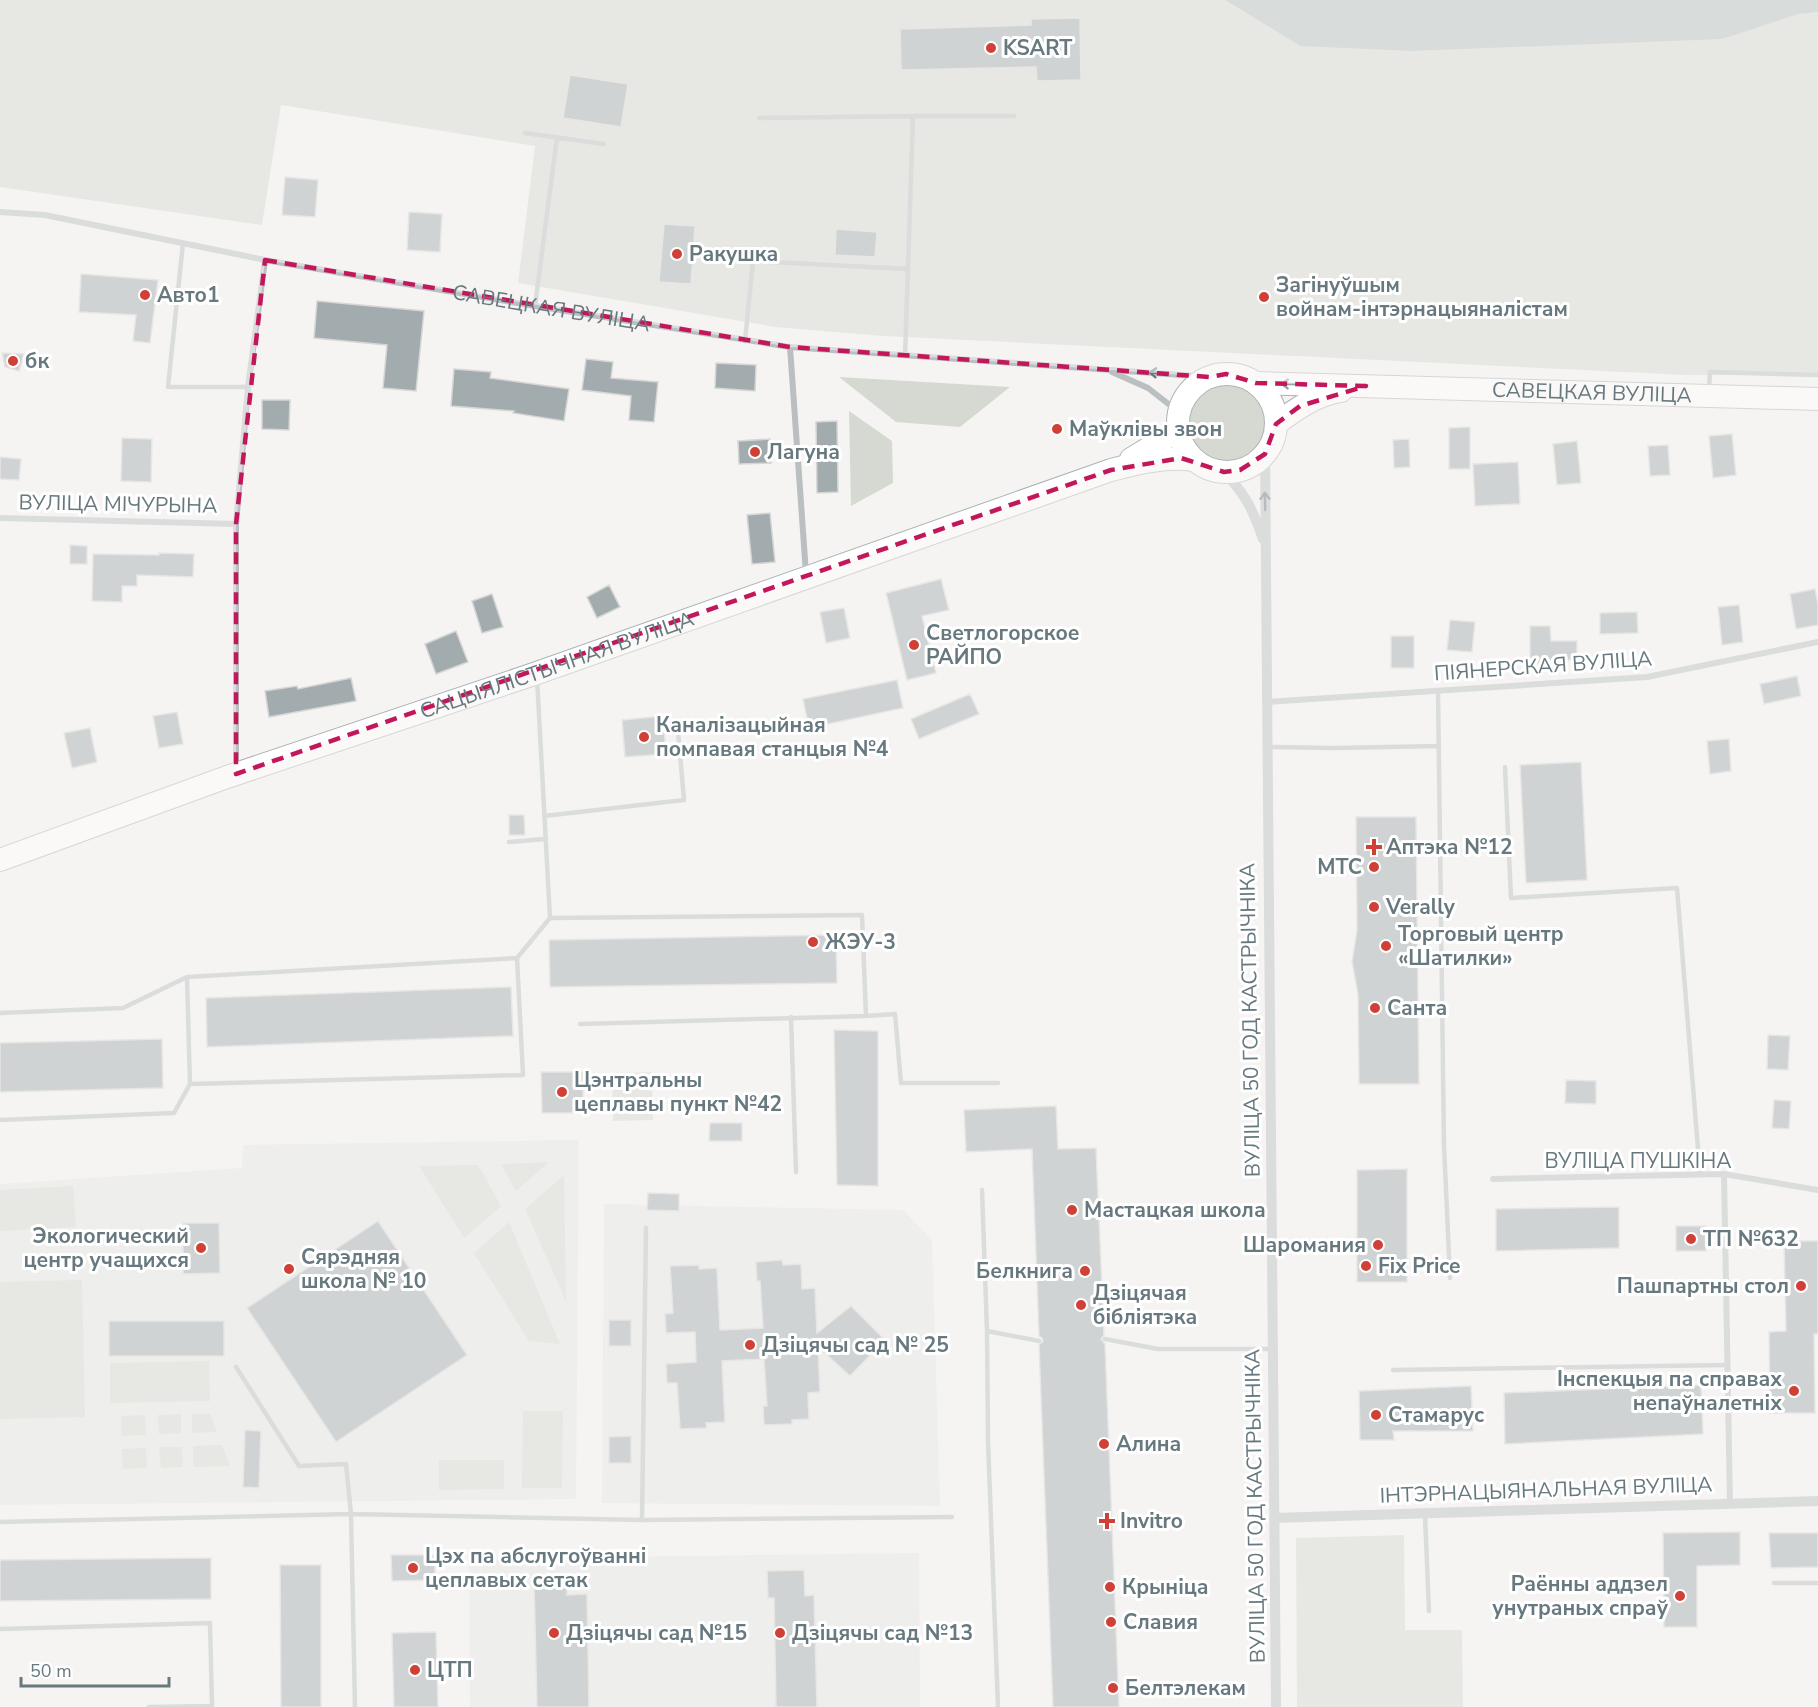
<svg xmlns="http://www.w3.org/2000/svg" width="1818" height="1707" font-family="'Nunito Sans',sans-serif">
  <rect width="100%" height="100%" fill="#f5f4f2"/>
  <path fill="#e5e6e5" d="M 579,1140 L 576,1499 L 0,1505 L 0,1184 L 242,1168 L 243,1145 Z
    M 604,1204 L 903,1210 L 932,1240 L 940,1506 L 602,1503 Z
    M 919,1553 L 920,1707 L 470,1707 L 469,1559 Z"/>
  <path fill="#d5d9d1" d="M 0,0 L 1225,0 L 1300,46 L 1818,12 L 1818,375 L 1686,375 L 883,336 L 775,327 L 518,283 L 535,146 L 281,105 L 262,225 L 0,187 Z
    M 839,377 L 1010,387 L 960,427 L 896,422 Z
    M1188 423a39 39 0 1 1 78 0a39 39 0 1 1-78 0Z
    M 849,411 L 892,441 L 893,483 L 851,506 Z
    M 652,1072 L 653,1120 L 613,1121 L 612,1073 Z
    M 549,1162 L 516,1191 L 501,1164 Z
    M 478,1165 L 501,1206 L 464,1238 L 419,1166 Z
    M 564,1175 L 566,1301 L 525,1209 Z
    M 73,1186 L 76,1227 L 0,1231 L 0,1190 Z
    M 509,1222 L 560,1344 L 529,1341 L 474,1253 Z
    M 82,1280 L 85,1417 L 0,1419 L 0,1282 Z
    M 209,1361 L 210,1401 L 110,1403 L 110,1363 Z
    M 523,1411 L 563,1411 L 562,1488 L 522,1488 Z
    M 181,1414 L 181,1433 L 159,1434 L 158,1415 Z
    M 192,1414 L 210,1414 L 217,1432 L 192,1433 Z
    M 145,1415 L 146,1435 L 122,1436 L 121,1416 Z
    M 222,1445 L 230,1466 L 193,1467 L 193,1446 Z
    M 159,1447 L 182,1447 L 183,1467 L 161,1468 Z
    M 146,1448 L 147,1468 L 123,1469 L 122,1449 Z
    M 439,1460 L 504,1460 L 504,1489 L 439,1490 Z
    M 1404,1535 L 1405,1630 L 1462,1630 L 1463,1707 L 1297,1707 L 1296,1538 Z"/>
  <path fill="#b3c0c2" d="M 1225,0 L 1818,0 L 1818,12 L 1798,14 L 1722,39 L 1411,51 L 1300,46 Z"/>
  <path fill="#a2abae" stroke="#d6d6d4" stroke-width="1.5" d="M 1080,18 L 1081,80 L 1037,81 L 1036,67 L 901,70 L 900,29 L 1031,25 L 1031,19 Z
    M 570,75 L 628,84 L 621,127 L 563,118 Z
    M 285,177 L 318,180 L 315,217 L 282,215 Z
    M 409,212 L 442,214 L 440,252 L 407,250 Z
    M 664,224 L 695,226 L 691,284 L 659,282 Z
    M 836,229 L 877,232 L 875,257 L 835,255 Z
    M 81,274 L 158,280 L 150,343 L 133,341 L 136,315 L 79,312 Z
    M 317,301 L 424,311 L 416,391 L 383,388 L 387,345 L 314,338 Z
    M 2,353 L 24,354 L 19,371 L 5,367 Z
    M 586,359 L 613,362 L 611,378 L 658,382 L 654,422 L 629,420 L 631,396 L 582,390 Z
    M 716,363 L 756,365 L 755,391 L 715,388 Z
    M 454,369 L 491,372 L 490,378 L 569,389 L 564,421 L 513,413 L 514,411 L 451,406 Z
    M 262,400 L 290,400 L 289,430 L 262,429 Z
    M 837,421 L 838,492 L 817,493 L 816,422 Z
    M 1470,427 L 1470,469 L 1449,469 L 1449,428 Z
    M 1732,434 L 1736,475 L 1713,478 L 1709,436 Z
    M 122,438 L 152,439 L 151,482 L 121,481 Z
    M 770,439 L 771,463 L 739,464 L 738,441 Z
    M 1409,439 L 1410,467 L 1394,468 L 1393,440 Z
    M 1577,441 L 1581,483 L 1557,485 L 1553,444 Z
    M 1668,445 L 1670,475 L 1650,476 L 1648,446 Z
    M 0,457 L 21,459 L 19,480 L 0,479 Z
    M 1518,462 L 1520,504 L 1475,506 L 1473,464 Z
    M 770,513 L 775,562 L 752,564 L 747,515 Z
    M 70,545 L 87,546 L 87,564 L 70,564 Z
    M 159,553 L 194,554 L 193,577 L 137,575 L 137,586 L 122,586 L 122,602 L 92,601 L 93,554 L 159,555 Z
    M 941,579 L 949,610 L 922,616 L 936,673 L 907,680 L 886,593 Z
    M 609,585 L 620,607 L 597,618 L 587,597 Z
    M 1815,589 L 1818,604 L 1818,625 L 1796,629 L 1790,594 Z
    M 492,594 L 503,627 L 482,633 L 472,601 Z
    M 1739,605 L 1743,642 L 1722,645 L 1718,607 Z
    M 844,608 L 850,638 L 826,643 L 820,612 Z
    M 1637,612 L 1638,633 L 1600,634 L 1600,613 Z
    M 1450,620 L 1475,622 L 1472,652 L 1447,650 Z
    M 1530,626 L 1550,626 L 1551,641 L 1577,641 L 1577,660 L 1551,660 L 1551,663 L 1530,664 Z
    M 456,631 L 468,662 L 436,674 L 425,644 Z
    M 1391,636 L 1414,636 L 1414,668 L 1391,668 Z
    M 1797,676 L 1801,696 L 1764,704 L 1760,684 Z
    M 351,678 L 356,701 L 269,717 L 265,691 L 297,686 L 298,689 Z
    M 897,680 L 903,708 L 809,728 L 803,699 Z
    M 970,694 L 979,714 L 919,739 L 911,719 Z
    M 177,712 L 183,744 L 159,748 L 153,716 Z
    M 663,716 L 666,754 L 625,757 L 622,720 Z
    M 90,728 L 97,762 L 72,768 L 64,733 Z
    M 1729,739 L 1731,771 L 1710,774 L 1707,741 Z
    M 1581,762 L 1587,880 L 1526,883 L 1520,765 Z
    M 509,815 L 524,815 L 525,835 L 509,835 Z
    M 1356,817 L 1416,817 L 1419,1084 L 1359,1084 L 1358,994 L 1352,962 L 1357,930 Z
    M 836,935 L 837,983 L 550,987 L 549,940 Z
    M 511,987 L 513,1036 L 207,1047 L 206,998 Z
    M 834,1030 L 878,1031 L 878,1186 L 837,1185 Z
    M 1768,1035 L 1790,1036 L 1788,1070 L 1767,1069 Z
    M 162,1039 L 163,1088 L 0,1092 L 0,1043 Z
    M 541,1072 L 583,1072 L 583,1113 L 542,1113 Z
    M 1566,1080 L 1596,1081 L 1596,1104 L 1565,1103 Z
    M 1774,1100 L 1791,1101 L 1789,1129 L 1772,1128 Z
    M 1056,1106 L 1058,1149 L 1096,1148 L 1104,1335 L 1101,1339 L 1105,1344 L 1119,1707 L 1053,1707 L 1039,1345 L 1043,1341 L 1042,1338 L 1039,1336 L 1032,1149 L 966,1152 L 964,1110 Z
    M 710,1123 L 742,1123 L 742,1141 L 709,1141 Z
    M 1407,1169 L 1407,1282 L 1357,1282 L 1357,1170 Z
    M 648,1193 L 679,1194 L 679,1211 L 647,1210 Z
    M 1619,1207 L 1619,1248 L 1496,1251 L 1496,1209 Z
    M 378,1221 L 467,1355 L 336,1442 L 247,1308 Z
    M 183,1223 L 219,1223 L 220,1273 L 183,1274 Z
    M 1676,1226 L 1705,1226 L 1706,1251 L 1676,1251 Z
    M 1784,1241 L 1818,1241 L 1818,1334 L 1814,1334 L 1815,1413 L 1770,1413 L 1769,1332 L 1786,1331 Z
    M 782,1260 L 783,1265 L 801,1264 L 802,1289 L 815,1288 L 817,1333 L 851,1306 L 885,1340 L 850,1376 L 818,1347 L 820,1392 L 808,1393 L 809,1419 L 792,1420 L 792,1424 L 764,1425 L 763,1406 L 767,1406 L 764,1359 L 722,1361 L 725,1422 L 706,1423 L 707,1428 L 680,1429 L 677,1383 L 667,1383 L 666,1364 L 696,1362 L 695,1332 L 666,1333 L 665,1314 L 673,1313 L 670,1266 L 699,1265 L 699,1269 L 717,1268 L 720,1330 L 763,1328 L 760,1281 L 757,1281 L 756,1262 Z
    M 609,1320 L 631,1320 L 631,1346 L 609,1346 Z
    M 109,1321 L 224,1321 L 224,1356 L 109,1356 Z
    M 1701,1385 L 1703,1434 L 1505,1444 L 1504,1393 Z
    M 1471,1386 L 1473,1431 L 1393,1431 L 1394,1440 L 1360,1440 L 1359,1391 Z
    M 245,1430 L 261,1431 L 259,1488 L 243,1487 Z
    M 631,1436 L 631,1463 L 609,1463 L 609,1437 Z
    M 1740,1532 L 1740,1565 L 1697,1566 L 1697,1627 L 1664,1627 L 1663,1533 Z
    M 1769,1533 L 1818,1533 L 1818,1567 L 1771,1568 Z
    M 391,1555 L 435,1555 L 435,1580 L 392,1581 Z
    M 211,1558 L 211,1599 L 0,1601 L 0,1560 Z
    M 280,1565 L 321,1565 L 321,1707 L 281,1707 Z
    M 804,1570 L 805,1596 L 814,1595 L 817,1707 L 776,1707 L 774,1598 L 768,1598 L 767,1571 Z
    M 534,1584 L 567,1584 L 567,1595 L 587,1594 L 589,1707 L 537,1707 Z
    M 436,1632 L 438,1707 L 394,1707 L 392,1633 Z"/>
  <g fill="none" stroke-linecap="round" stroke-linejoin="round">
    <g stroke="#acb3b6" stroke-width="24">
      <g id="secondary">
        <circle cx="1227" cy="423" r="49"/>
        <path id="s2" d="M 1256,383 L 1818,399"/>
        <path d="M 1276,424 C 1296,409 1316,395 1341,391"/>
        <path d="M 1131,459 L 1179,430"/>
        <path id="s3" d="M 0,860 L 227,777 L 537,673 L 1111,470 C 1138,463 1166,456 1194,460"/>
      </g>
    </g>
    <path stroke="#babfc1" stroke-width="4.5" d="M 759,118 L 913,116 L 1014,116
      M 525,133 L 604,144
      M 183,243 L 168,387 L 248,387
      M 535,306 L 557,137
      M 745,341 L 753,261 L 908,269
      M 905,356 L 913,116
      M 1709,390 L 1710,372 L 1818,375
      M 1438,691 L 1444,1145 L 1450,1278
      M 1267,747 L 1334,748 L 1439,746
      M 1505,767 L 1511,898 L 1677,888 L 1700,1174
      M 544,816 L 684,800 L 677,720
      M 509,842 L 545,839
      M 550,918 L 862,915 L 866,1016 L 580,1024
      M 0,1013 L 123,1008 L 187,977
      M 866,1016 L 895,1014 L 901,1083 L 998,1083
      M 791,1017 L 796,1172
      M 190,1084 L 523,1075 L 517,958
      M 0,1120 L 174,1113 L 190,1084 L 187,977 L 517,958 L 550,918 L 537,678
      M 982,1190 L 987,1331 L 988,1441 L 998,1707
      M 987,1331 L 1039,1341
      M 1105,1339 L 1158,1349 L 1272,1349
      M 1393,1370 L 1727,1365
      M 1425,1515 L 1429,1611
      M 642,1520 L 646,1228
      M 0,1522 L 351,1514 L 346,1464 L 299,1466 L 236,1367
      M 1774,1583 L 1818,1583
      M 0,1629 L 210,1623 L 212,1706 L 149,1707
      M 355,1707 L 351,1514 L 642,1520 L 952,1517"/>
    <g stroke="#babfc1" stroke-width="6">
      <path id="s1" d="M 0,212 L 45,215 L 265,260 L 535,306 L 790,347 L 1210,377"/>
      <path d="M 790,347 L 806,574"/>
      <path d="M 1112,372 L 1148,388 L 1180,413"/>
      <path d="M 0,518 L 236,524"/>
      <path d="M 1267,702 L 1647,677 L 1818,642"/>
      <path d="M 236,768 L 236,524 L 248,387 L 265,260"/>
      <path d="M 1724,1174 L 1730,1504"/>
      <path d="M 1493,1179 L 1724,1174 L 1818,1190"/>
    </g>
    <path stroke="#babfc1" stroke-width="10" d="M 1265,454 L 1276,1707
      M 1224,472 C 1246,495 1253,510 1263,539
      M 1274,1518 L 1818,1501"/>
    <use href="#secondary" stroke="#fff" stroke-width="22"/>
  </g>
  <defs><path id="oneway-shaft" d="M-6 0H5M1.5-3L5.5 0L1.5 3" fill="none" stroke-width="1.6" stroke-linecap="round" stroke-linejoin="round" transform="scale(1.5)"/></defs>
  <g stroke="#67797f">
    <use href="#oneway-shaft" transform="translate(1158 373) rotate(-176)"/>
    <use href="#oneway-shaft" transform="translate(1265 501) rotate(-91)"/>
  </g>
  <use stroke="#95a1a5" href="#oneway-shaft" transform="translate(1290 384) rotate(-178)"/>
  <path d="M0 0H1818V1707H0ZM 265,260 L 790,347 L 1210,377 L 1226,374 L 1256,383 L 1366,386 L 1300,406 L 1276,424 L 1265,454 L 1240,470 L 1224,472 L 1181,458 L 1111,470 L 236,774 L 236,524 Z" fill="#f5f4f2" fill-opacity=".55" fill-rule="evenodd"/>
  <path fill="none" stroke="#c2185b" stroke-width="4.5" stroke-dasharray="12 8" stroke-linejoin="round" d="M 265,260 L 790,347 L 1210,377 L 1226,374 L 1256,383 L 1366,386 L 1300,406 L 1276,424 L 1265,454 L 1240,470 L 1224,472 L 1181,458 L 1111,470 L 236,774 L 236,524 Z"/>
  <g fill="#d04037" stroke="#fff" stroke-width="2">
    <circle cx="991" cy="48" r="6"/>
    <circle cx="677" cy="254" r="6"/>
    <circle cx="145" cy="295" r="6"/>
    <circle cx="1264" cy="297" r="6"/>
    <circle cx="13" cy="361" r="6"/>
    <circle cx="1057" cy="429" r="6"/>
    <circle cx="755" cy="452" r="6"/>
    <circle cx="914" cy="645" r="6"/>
    <circle cx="644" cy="737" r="6"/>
    <path d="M1371 838h6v6h6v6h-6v6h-6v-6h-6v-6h6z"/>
    <circle cx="1374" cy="867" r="6"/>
    <circle cx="1374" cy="907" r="6"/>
    <circle cx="813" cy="942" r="6"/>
    <circle cx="1386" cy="946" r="6"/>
    <circle cx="1375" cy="1008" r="6"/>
    <circle cx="562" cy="1092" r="6"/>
    <circle cx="1072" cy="1210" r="6"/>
    <circle cx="1691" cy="1239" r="6"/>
    <circle cx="1378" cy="1245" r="6"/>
    <circle cx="201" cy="1248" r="6"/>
    <circle cx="1366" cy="1266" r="6"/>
    <circle cx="289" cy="1269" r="6"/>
    <circle cx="1085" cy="1271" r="6"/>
    <circle cx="1801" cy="1286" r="6"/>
    <circle cx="1081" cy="1305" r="6"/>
    <circle cx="750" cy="1345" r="6"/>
    <circle cx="1794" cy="1391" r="6"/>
    <circle cx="1376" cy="1415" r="6"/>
    <circle cx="1104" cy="1444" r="6"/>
    <path d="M1104 1512h6v6h6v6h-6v6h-6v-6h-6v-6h6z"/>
    <circle cx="413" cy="1568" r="6"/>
    <circle cx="1110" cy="1587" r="6"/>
    <circle cx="1680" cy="1596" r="6"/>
    <circle cx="1111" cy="1622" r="6"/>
    <circle cx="554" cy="1633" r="6"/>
    <circle cx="780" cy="1633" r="6"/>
    <circle cx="415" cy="1670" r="6"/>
    <circle cx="1113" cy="1688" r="6"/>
  </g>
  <g text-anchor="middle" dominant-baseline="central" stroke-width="6" stroke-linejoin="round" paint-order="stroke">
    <g font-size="21" font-weight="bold" fill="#67797f" stroke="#fff" text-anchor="start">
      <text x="1003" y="48">KSART</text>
      <text x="689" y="254">Ракушка</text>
      <text x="1276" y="285">Загінуўшым<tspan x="1276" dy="24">войнам-інтэрнацыяналістам</tspan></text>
      <text x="157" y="295">Авто1</text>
      <text x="25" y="361">бк</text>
      <text x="1069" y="429">Маўклівы звон</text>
      <text x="767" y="452">Лагуна</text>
      <text x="926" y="633">Светлогорское<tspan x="926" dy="24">РАЙПО</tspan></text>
      <text x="656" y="725">Каналізацыйная<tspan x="656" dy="24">помпавая станцыя №4</tspan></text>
      <text x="1386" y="847">Аптэка №12</text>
      <text x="1362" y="867" text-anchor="end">МТС</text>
      <text x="1386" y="907">Verally</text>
      <text x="1398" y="934">Торговый центр<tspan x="1398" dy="24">«Шатилки»</tspan></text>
      <text x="825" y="942">ЖЭУ-3</text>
      <text x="1387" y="1008">Санта</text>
      <text x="574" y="1080">Цэнтральны<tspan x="574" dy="24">цеплавы пункт №42</tspan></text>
      <text x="1084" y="1210">Мастацкая школа</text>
      <text x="189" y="1236" text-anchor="end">Экологический<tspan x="189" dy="24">центр учащихся</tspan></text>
      <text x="1703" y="1239">ТП №632</text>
      <text x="1366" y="1245" text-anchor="end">Шаромания</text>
      <text x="301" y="1257">Сярэдняя<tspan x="301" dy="24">школа № 10</tspan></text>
      <text x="1378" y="1266">Fix Price</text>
      <text x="1073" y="1271" text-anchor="end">Белкнига</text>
      <text x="1789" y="1286" text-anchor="end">Пашпартны стол</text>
      <text x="1093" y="1293">Дзіцячая<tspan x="1093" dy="24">бібліятэка</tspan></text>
      <text x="762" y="1345">Дзіцячы сад № 25</text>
      <text x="1782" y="1379" text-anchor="end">Інспекцыя па справах<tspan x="1782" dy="24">непаўналетніх</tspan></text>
      <text x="1388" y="1415">Стамарус</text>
      <text x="1116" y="1444">Алина</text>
      <text x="1120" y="1521">Invitro</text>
      <text x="425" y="1556">Цэх па абслугоўванні<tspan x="425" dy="24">цеплавых сетак</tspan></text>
      <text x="1668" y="1584" text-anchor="end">Раённы аддзел<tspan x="1668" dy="24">унутраных спраў</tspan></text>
      <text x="1122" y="1587">Крыніца</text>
      <text x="1123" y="1622">Славия</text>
      <text x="566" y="1633">Дзіцячы сад №15</text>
      <text x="792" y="1633">Дзіцячы сад №13</text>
      <text x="427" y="1670">ЦТП</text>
      <text x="1125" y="1688">Белтэлекам</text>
    </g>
    <g font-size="21" fill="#67797f" stroke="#fff">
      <text stroke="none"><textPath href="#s1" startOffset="560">САВЕЦКАЯ ВУЛІЦА</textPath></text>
      <text stroke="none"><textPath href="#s2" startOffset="336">САВЕЦКАЯ ВУЛІЦА</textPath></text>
      <text transform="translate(118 504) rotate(1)">ВУЛІЦА МІЧУРЫНА</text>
      <text stroke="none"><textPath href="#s3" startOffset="590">САЦЫЯЛІСТЫЧНАЯ ВУЛІЦА</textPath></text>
      <text transform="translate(1543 666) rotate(-4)">ПІЯНЕРСКАЯ ВУЛІЦА</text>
      <text transform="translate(1250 1020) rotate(-91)">ВУЛІЦА 50 ГОД КАСТРЫЧНІКА</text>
      <text x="1638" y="1161">ВУЛІЦА ПУШКІНА</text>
      <text transform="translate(1546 1490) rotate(-2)">ІНТЭРНАЦЫЯНАЛЬНАЯ ВУЛІЦА</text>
      <text transform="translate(1255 1506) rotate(-91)">ВУЛІЦА 50 ГОД КАСТРЫЧНІКА</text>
    </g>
  </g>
  <path d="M21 1677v9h148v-9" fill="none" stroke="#67797f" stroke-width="3"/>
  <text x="30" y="1677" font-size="18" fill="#67797f" stroke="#ffffff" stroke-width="4.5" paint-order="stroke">50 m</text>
</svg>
